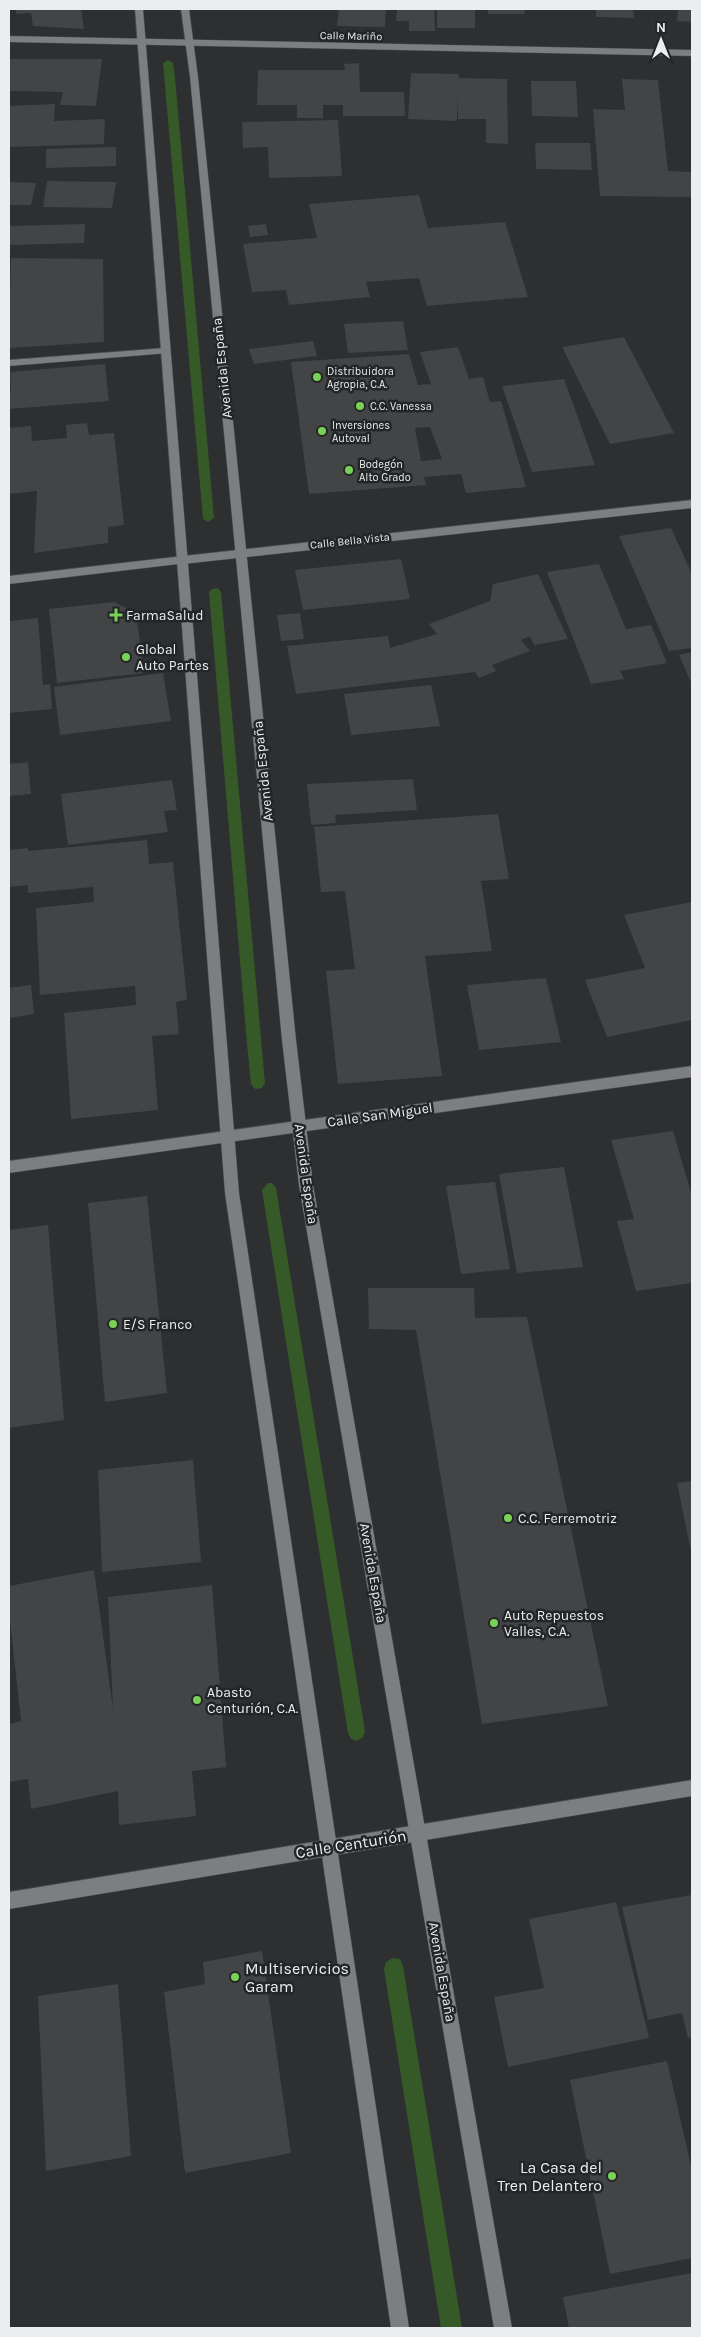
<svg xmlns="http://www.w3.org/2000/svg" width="701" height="2337" font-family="Karla,sans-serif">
  <rect width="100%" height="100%" fill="#2d2f31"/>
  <path fill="#355a27" d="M 168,60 L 173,63 L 175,78 L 214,518 L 208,522 L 203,519 L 163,63 Z
    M 218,588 L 221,592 L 265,1083 L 262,1088 L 255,1089 L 251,1084 L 247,1044 L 209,592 L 212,589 Z
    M 268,1183 L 272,1183 L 276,1188 L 365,1731 L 363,1737 L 357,1741 L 351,1739 L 348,1733 L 262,1190 Z
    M 393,1958 L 400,1959 L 403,1966 L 462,2328 L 441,2328 L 384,1969 L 386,1962 Z"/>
  <path fill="#424446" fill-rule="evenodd" d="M 16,9 L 81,9 L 84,29 L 33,26 L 31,13 L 16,14 Z
    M 339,9 L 386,9 L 385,27 L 337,26 Z
    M 397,9 L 434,9 L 435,31 L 409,31 L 409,21 L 396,21 Z
    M 437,9 L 475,9 L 475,28 L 437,28 Z
    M 488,9 L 524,9 L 525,14 L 488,14 Z
    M 596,9 L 633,9 L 634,18 L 596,17 Z
    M 678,9 L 692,9 L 692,22 L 677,21 Z
    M 9,59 L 102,59 L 96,106 L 60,105 L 63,92 L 9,91 Z
    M 359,63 L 360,92 L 404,92 L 405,116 L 343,116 L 343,105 L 323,105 L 323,118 L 297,118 L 297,105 L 257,105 L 258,70 L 345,70 L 344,64 Z
    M 411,73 L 458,74 L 459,78 L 507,79 L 508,144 L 486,143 L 486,119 L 458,119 L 458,95 L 457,121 L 408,119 Z
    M 622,79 L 658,80 L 668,171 L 692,172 L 692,197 L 600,196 L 593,109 L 625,110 Z
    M 531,81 L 576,81 L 578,117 L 532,116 Z
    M 55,104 L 54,121 L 105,119 L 104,144 L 9,147 L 9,106 Z
    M 338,120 L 342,176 L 269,178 L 268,147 L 243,148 L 242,122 Z
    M 535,143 L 590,143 L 592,170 L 536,169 Z
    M 116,147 L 116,166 L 46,168 L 46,149 Z
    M 47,181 L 116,182 L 112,208 L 43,207 Z
    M 9,182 L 36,183 L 31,205 L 9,205 Z
    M 419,195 L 428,228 L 505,222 L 528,297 L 427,306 L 419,278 L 366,282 L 370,297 L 289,305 L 286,290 L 252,292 L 243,244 L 317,238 L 309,204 Z
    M 85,224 L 84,243 L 9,245 L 9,226 Z
    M 266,224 L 268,235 L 250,237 L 248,226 Z
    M 11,258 L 103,259 L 104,342 L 9,348 Z
    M 403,321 L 408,350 L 348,353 L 344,324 Z
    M 624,337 L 674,433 L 610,444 L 562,347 Z
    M 313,341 L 317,356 L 254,364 L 249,349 Z
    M 458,347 L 469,379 L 483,377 L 490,402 L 501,401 L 526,487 L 466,493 L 461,474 L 424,477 L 426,485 L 309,494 L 291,362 L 409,354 L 418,385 L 431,384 L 420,352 ZM 430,427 L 442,459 L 421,461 L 415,428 Z
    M 105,364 L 109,401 L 9,409 L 9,392 L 11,392 L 10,372 Z
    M 564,379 L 595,465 L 532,472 L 502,386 Z
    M 87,423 L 89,435 L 114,433 L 124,525 L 108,527 L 108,543 L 34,553 L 37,491 L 9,494 L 9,428 L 31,426 L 32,441 L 67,438 L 66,425 Z
    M 671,528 L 692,574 L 692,648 L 669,651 L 619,536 Z
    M 401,559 L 410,599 L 303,610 L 295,570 Z
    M 599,564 L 626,629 L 651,625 L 667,663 L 620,671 L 624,679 L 591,684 L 547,572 Z
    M 538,574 L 568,639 L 534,645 L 530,636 L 521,640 L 530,651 L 492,665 L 496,671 L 479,678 L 475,672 L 296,694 L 287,646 L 388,636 L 390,648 L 437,634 L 429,624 L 490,601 L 493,584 Z
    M 114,602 L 136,613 L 144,673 L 57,683 L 49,609 Z
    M 300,613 L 304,639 L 281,641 L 277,615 Z
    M 38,618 L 43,685 L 50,684 L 52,709 L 9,713 L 9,621 Z
    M 692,652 L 692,685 L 679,655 Z
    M 163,673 L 171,721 L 60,735 L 54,687 Z
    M 431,685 L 440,726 L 351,735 L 344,694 Z
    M 28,762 L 31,794 L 9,796 L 9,764 Z
    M 413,779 L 417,810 L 335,815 L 336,823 L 311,825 L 307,784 Z
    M 172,780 L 177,810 L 164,811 L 168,832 L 68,845 L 61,794 Z
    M 498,814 L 509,879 L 481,881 L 492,951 L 425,956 L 442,1076 L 338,1084 L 326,971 L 355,969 L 345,891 L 321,892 L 314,827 Z
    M 147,840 L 149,864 L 173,862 L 187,1000 L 176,1002 L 179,1034 L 152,1036 L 158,1110 L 71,1119 L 64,1013 L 136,1005 L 135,986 L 40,995 L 36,908 L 94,902 L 93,887 L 28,893 L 28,885 L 9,887 L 9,850 L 28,848 L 28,851 Z
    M 692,902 L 692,1020 L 607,1037 L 585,980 L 645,968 L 624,915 Z
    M 546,978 L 561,1042 L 479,1050 L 467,985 Z
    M 31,985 L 34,1014 L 9,1018 L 9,988 Z
    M 673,1131 L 692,1196 L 692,1283 L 636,1291 L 617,1221 L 634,1219 L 611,1140 Z
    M 564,1167 L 583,1267 L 517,1273 L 499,1174 Z
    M 495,1182 L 510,1269 L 461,1274 L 446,1186 Z
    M 147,1196 L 167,1393 L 105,1402 L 88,1203 Z
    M 48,1225 L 64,1420 L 9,1428 L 9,1230 Z
    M 368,1288 L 474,1288 L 475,1318 L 527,1317 L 608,1706 L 482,1724 L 416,1330 L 369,1329 Z
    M 193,1460 L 201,1562 L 102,1572 L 98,1470 Z
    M 692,1481 L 692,1551 L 691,1551 L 677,1483 Z
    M 94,1570 L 113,1709 L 108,1597 L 212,1585 L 226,1767 L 192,1771 L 196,1816 L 119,1825 L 118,1791 L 31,1809 L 28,1779 L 9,1782 L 9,1724 L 21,1721 L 9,1611 L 9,1586 Z
    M 692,1895 L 692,2037 L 688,2038 L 682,2013 L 648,2020 L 622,1907 Z
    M 616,1902 L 649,2038 L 508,2067 L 494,1997 L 544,1988 L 529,1919 Z
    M 262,1951 L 291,2153 L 185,2173 L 164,1992 L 205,1984 L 203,1962 Z
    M 118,1984 L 131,2156 L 46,2171 L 38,1996 Z
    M 667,2061 L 692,2170 L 692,2258 L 610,2274 L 570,2080 Z
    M 692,2273 L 692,2328 L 569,2328 L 563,2297 Z"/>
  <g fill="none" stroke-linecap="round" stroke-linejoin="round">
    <g stroke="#494a4c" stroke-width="1">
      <path id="minor" d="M 9,36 L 692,50 L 692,56 L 9,42 Z
        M 165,348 L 170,351 L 169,353 L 9,366 L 9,360 Z
        M 183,556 L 187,557 L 187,563 L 9,584 L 9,576 Z
        M 692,1066 L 692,1077 L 9,1173 L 9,1161 Z
        M 692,1780 L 692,1796 L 9,1909 L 9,1892 Z"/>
    </g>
    <g stroke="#494a4c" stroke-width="1">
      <path id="tertiary" d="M 692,500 L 692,508 L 183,564 L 177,560 L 183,556 Z"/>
    </g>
    <g stroke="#494a4c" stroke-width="1">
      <path id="secondary" d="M 135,9 L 143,9 L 239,1193 L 409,2328 L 391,2328 L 225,1193 Z
        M 181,9 L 189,9 L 198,77 L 296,1040 L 313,1185 L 512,2328 L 494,2328 L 299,1185 L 282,1040 L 190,77 Z"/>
    </g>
    <use href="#minor" fill="#7c7e80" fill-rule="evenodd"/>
    <use href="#tertiary" fill="#7c7e80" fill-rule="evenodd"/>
    <use href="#secondary" fill="#7c7e80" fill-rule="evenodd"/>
  </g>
  <g fill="#79d157" stroke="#232527" stroke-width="2">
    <circle cx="317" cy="377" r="5"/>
    <circle cx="360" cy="406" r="5"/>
    <circle cx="322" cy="431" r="5"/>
    <circle cx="349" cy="470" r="5"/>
    <path d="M113.5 607.5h5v5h5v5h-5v5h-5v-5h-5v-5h5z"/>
    <circle cx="126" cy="657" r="5"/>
    <circle cx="113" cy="1324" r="5"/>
    <circle cx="508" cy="1518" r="5"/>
    <circle cx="494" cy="1623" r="5"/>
    <circle cx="197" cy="1700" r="5"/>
    <circle cx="235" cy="1977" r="5"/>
    <circle cx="612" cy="2176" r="5"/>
  </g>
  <g text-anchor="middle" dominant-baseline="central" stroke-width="5" stroke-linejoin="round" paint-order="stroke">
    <g font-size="11" fill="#ecedee" stroke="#232527">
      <text transform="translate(351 36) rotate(1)">Calle Mariño</text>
      <text transform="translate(350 541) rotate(-6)">Calle Bella Vista</text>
    </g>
    <g font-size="11" fill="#ecedee" stroke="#232527" text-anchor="start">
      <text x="327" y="371">Distribuidora<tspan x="327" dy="13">Agropia, C.A.</tspan></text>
      <text x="370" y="406">C.C. Vanessa</text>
      <text x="332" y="425">Inversiones<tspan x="332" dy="13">Autoval</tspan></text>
      <text x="359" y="464">Bodegón<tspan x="359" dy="13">Alto Grado</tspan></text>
    </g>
    <g font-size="14" fill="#ecedee" stroke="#232527">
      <text transform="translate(222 368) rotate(-96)">Avenida España</text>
      <text transform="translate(263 771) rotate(-96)">Avenida España</text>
      <text transform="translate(380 1115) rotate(-8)">Calle San Miguel</text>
      <text transform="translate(306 1174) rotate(82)">Avenida España</text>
      <text transform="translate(373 1573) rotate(80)">Avenida España</text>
      <text transform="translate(442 1972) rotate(80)">Avenida España</text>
    </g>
    <g font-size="14" fill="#ecedee" stroke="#232527" text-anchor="start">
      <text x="126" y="615">FarmaSalud</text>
      <text x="136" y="649">Global<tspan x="136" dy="16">Auto Partes</tspan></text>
      <text x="123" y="1324">E/S Franco</text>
      <text x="518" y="1518">C.C. Ferremotriz</text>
      <text x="504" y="1615">Auto Repuestos<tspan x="504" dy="16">Valles, C.A.</tspan></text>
      <text x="207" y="1692">Abasto<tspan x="207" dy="16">Centurión, C.A.</tspan></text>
    </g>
    <g font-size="16" fill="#ecedee" stroke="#232527">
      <text transform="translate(351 1844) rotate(-9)">Calle Centurión</text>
    </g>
    <g font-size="16" fill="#ecedee" stroke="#232527" text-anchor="start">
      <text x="245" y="1968">Multiservicios<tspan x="245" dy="18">Garam</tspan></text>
      <text x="602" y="2167" text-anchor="end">La Casa del<tspan x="602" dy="18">Tren Delantero</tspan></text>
    </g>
  </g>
  <rect width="701" height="2337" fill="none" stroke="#ecedee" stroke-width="20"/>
  <g transform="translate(661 40)" stroke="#232527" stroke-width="4" paint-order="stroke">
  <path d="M0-4L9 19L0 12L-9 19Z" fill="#ecedee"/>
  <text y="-8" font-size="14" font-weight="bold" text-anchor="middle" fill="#ecedee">N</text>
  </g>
</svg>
